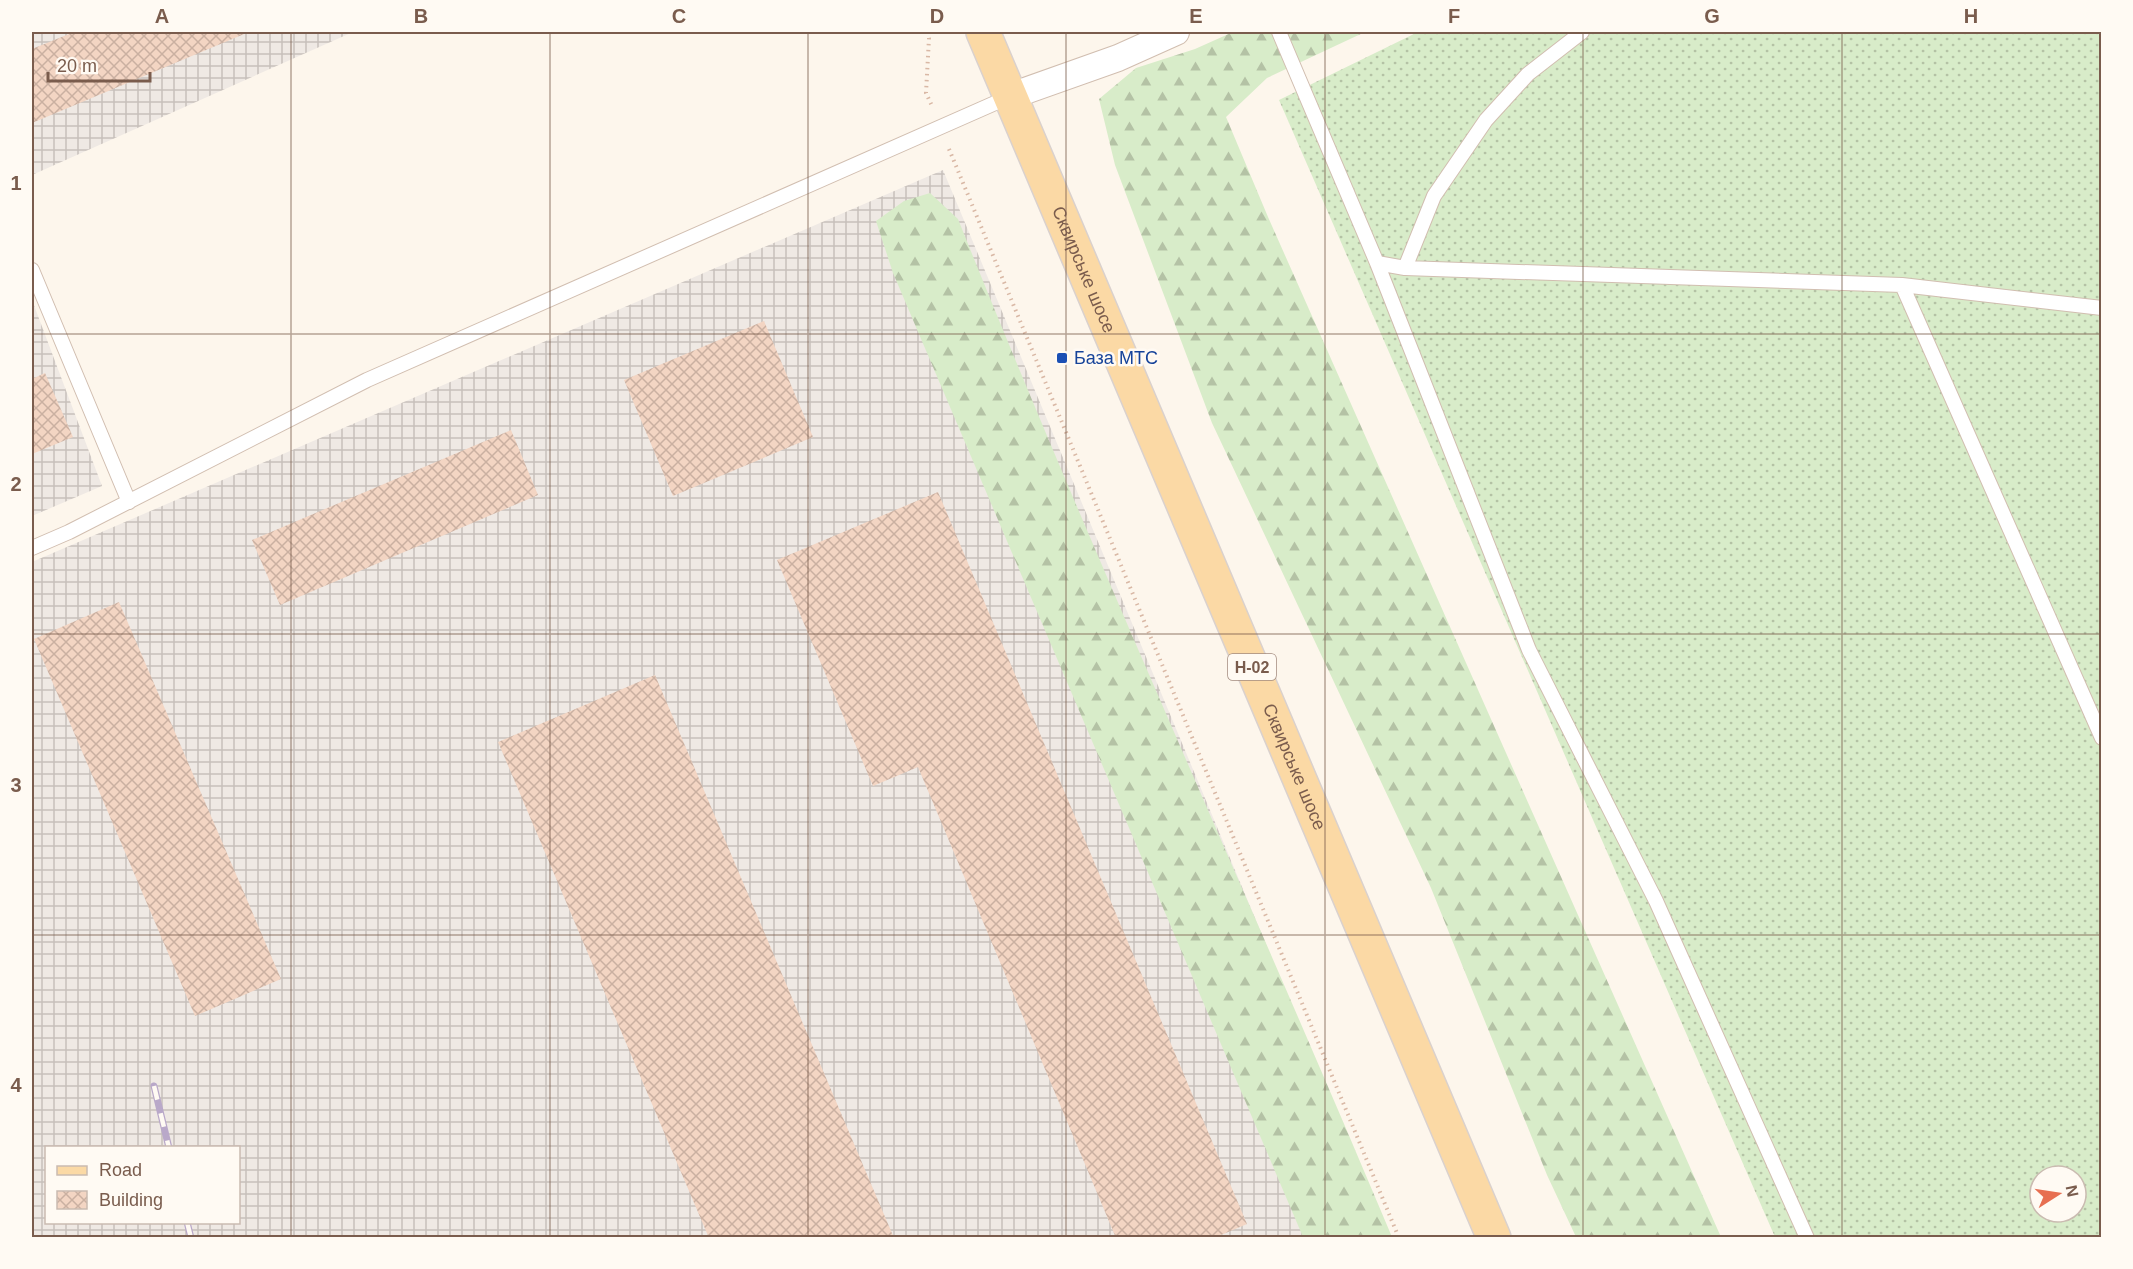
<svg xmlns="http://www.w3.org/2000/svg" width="2133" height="1269" font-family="Helvetica,sans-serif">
  <defs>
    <pattern id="industrial-grid" width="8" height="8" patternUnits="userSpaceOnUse" patternTransform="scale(1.5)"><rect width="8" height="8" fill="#efe9e4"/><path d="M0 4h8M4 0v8" fill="none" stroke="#c7c0bb"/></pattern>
    <pattern id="grass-dots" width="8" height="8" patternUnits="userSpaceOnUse" patternTransform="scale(1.5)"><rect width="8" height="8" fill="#d8ecc9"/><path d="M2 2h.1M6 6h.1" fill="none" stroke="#b4c2a5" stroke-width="1.8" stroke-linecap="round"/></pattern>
    <pattern id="forest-firs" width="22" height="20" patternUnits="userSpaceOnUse" patternTransform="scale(1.5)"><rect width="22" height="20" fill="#d8ecc9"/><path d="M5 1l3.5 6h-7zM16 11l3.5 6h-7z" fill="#b4c2a5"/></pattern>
    <pattern id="building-cross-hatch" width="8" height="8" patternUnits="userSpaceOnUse" patternTransform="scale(1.5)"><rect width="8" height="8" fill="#f3d5c3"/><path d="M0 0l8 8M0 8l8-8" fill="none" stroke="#cab0a1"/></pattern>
  </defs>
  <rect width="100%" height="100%" fill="#fdf6ec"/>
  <path fill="url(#industrial-grid)" fill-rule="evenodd" d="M 32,32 L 353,32 L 32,175 Z
    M 943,170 L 1388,1237 L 32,1237 L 32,562 ZM 46,1148 L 238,1148 L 238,1222 L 46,1222 Z
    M 32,300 L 102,486 L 32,516 Z"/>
  <path fill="url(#grass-dots)" fill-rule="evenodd" d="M 1418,32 L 2101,32 L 2101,1237 L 1775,1237 L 1279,100 ZM 2040,1176 L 2076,1176 L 2076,1212 L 2040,1212 Z"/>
  <path fill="url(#forest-firs)" d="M 1233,32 L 1365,32 L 1267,78 L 1226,117 L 1268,217 L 1721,1237 L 1576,1237 L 1547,1175 L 1431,888 L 1212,423 L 1115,165 L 1099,99 L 1136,68 L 1195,49 Z
    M 930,193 L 958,219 C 1095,562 1249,897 1392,1237 L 1303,1237 L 893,273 L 876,221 L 904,201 Z"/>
  <path fill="url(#building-cross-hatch)" d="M 74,32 L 249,32 L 32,123 L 32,49 Z
    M 764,321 L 813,437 L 673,496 L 624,380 Z
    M 45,373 L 73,437 L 32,454 L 32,379 Z
    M 511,430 L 538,495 L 280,605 L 252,540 Z
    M 938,492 L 1247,1224 L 1214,1238 L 1116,1238 L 918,767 L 873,786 L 777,560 Z
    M 119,602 L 281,979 L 195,1016 L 34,639 Z
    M 655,675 L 894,1238 L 709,1238 L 498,742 Z"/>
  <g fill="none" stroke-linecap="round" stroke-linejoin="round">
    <g stroke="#d1beb0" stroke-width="16">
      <path id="service" d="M 1279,32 L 1377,263 L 1529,650 L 1656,901 L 1807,1238
        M 1377,263 L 1405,268 L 1902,285 L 2102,308
        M 1405,268 L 1434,196 L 1486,120 L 1528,74 L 1582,32
        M 32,270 L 129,502
        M 1902,285 L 2102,738
        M 32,548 L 69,532 L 367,380 L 1011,96"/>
    </g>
    <g stroke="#d1beb0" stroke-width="28">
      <path id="minor" d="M 1011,96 L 1118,58 L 1176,32"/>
    </g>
    <g stroke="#dad1cd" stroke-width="36">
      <g id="primary">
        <path id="s1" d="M 983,32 L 1494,1238"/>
      </g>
    </g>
    <path stroke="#d9b8a5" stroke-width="4" stroke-dasharray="1.5 4.5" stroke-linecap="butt" d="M 928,32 L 929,38 L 926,93 L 932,106
      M 949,149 L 1399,1238"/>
    <use href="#service" stroke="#fff" stroke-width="14"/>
    <use href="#minor" stroke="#fff" stroke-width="26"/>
    <use href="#primary" stroke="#fbd9a5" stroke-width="33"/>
    <g stroke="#b9a8c9" stroke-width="7">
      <path id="rail" d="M 154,1086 L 169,1148
        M 187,1222 L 191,1238"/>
    </g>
    <use href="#rail" stroke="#fffaf3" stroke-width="4.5" stroke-dasharray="14" stroke-linecap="butt"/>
  </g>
  <path fill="none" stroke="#7a5c4d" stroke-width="1.5" stroke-opacity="0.55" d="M 291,32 L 291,1238M 550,32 L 550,1238M 808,32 L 808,1238M 1066,32 L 1066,1238M 1325,32 L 1325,1238M 1583,32 L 1583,1238M 1842,32 L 1842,1238M 32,334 L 2102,334M 32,634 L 2102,634M 32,935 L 2102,935"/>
  <rect fill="#1a4fb4" stroke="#fffaf3" stroke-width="2" x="1056" y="352" width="12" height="12" rx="3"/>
  <g text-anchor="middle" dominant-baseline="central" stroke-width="5" stroke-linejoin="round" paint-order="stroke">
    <rect fill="#fffaf3" stroke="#a28b7f" stroke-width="1.5" x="1228" y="654" width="48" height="26" rx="4.5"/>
    <g font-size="16" font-weight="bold" fill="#7a5c4d">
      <text x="1252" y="667">Н-02</text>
    </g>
    <g font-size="18" fill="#7a5c4d" stroke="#fffaf3">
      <text stroke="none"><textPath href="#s1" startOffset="258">Сквирське шосе</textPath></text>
      <text stroke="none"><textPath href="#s1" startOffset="798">Сквирське шосе</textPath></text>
    </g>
    <g font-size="18" fill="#164399" stroke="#fffaf3" text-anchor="start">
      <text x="1074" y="358">База МТС</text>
    </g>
  </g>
  <rect width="2133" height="1269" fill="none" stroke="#fffaf3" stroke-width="66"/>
  <rect x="45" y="1146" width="195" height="78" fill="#fffaf3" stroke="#cabbb1" stroke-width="1.5"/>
  <rect x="57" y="1166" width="30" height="9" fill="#fbd9a5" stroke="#cabbb1" stroke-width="1.5"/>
  <text x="99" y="1176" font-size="18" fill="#7a5c4d">Road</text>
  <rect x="57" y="1191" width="30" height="18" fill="url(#building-cross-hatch)" stroke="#cabbb1" stroke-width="1.5"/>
  <text x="99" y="1206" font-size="18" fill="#7a5c4d">Building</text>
  <g transform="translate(2058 1194) rotate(78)"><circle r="28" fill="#fffaf3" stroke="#cabbb1" stroke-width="1.5"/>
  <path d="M0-4.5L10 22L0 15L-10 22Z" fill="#e76f51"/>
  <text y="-9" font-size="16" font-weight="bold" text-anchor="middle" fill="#7a5c4d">N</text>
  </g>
  <path d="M48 72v9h102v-9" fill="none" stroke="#7a5c4d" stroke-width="3"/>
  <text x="57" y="72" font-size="18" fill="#7a5c4d" stroke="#fffaf3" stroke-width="4.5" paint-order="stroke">20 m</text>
  <rect x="33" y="33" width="2067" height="1203" fill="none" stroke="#7a5c4d" stroke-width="2"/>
  <g font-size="20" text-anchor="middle" font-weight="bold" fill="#7a5c4d">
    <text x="162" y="23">A</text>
    <text x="421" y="23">B</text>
    <text x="679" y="23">C</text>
    <text x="937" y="23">D</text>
    <text x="1196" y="23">E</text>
    <text x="1454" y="23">F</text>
    <text x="1712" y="23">G</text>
    <text x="1971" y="23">H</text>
    <text x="16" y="190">1</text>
    <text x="16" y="491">2</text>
    <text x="16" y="792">3</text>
    <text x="16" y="1092">4</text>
  </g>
</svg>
